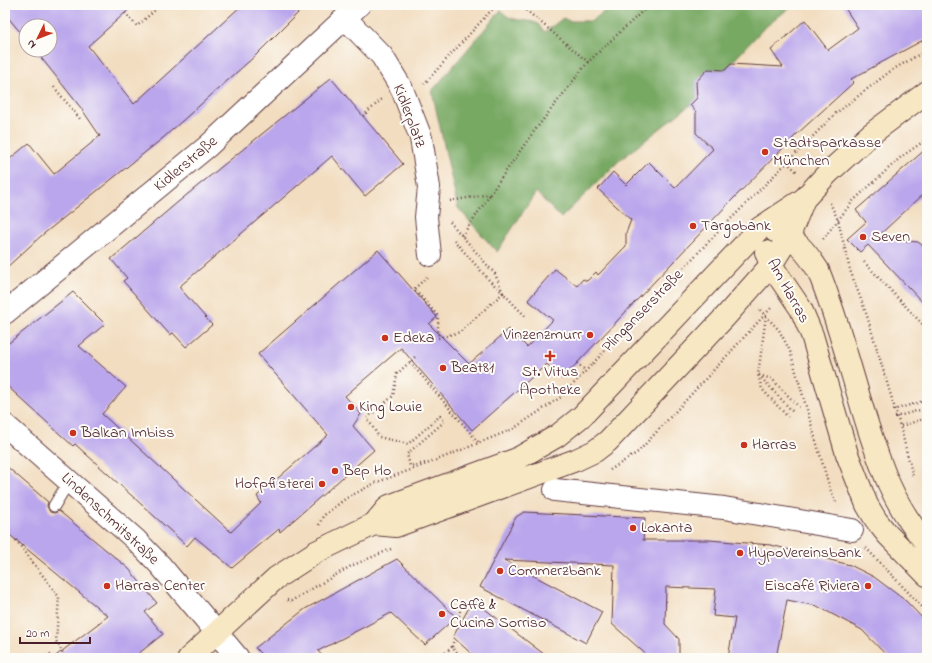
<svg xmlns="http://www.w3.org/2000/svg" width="932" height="663" font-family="'Indie Flower',sans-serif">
  <rect width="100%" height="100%" fill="#fdfcf7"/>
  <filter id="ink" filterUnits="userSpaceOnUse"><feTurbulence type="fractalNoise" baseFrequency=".025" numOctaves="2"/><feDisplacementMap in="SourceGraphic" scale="8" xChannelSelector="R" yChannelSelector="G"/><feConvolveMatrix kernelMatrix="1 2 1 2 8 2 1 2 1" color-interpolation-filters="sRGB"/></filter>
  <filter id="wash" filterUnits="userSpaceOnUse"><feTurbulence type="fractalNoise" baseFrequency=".012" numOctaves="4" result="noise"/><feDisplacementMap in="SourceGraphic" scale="16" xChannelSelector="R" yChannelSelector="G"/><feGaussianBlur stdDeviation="0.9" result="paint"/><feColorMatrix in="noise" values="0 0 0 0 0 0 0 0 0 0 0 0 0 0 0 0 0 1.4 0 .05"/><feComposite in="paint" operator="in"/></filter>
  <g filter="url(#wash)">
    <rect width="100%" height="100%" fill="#f2ddc0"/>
    <path fill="#78a963" stroke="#616447" d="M 612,5 L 793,5 L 763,29 L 725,70 L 708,69 L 696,82 L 697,98 L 690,105 L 619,161 L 561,218 L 536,192 L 497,252 L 458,208 L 432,91 L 501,10 C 510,23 523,18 536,23 C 539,24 542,29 545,32 L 563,18 L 569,21 L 592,21 Z"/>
    <g id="blocks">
      <path fill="#baa6ec" d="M 5,5 L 134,5 L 88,46 L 134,104 L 242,5 L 306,5 L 255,56 L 163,138 L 41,236 L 5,269 L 5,163 L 29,143 L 54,174 L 100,136 L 81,108 L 35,50 L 50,50 L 50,26 L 26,26 L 26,39 L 5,14 Z
        M 843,5 L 927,5 L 927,38 L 851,79 L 854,82 L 797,134 L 729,203 L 562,379 L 547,364 L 472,430 L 401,348 L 345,396 L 361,414 L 353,426 L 374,450 L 280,532 L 279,529 L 232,568 L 195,537 L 187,546 L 75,444 L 73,446 L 5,384 L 5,346 L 73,292 L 105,324 L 79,346 L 126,387 L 102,414 L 231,532 L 261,503 L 257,496 L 328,435 L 258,354 L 378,250 L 437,317 L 429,324 L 469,364 L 509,329 L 527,347 L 553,320 L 528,300 L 555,269 L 577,286 L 583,279 L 587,281 L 596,272 L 598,275 L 626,246 L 626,233 L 631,220 L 598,189 L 613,172 L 626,185 L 649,162 L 675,188 L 713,149 L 696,133 L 696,112 L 690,105 L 697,98 L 696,82 L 708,69 L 725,70 L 731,64 L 783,67 L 771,50 L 805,20 L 828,50 L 858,28 Z
        M 331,78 L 403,164 L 365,196 L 332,156 L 179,287 L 212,325 L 186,347 L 173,333 L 170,335 L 131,290 L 123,281 L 127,278 L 111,259 L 178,202 Z
        M 927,148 L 927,191 L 876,238 L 918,242 L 927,249 L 927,307 L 868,245 L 860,252 L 847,239 L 866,222 L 856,210 Z
        M 5,465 L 48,502 L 47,506 L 50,512 L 54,513 L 59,511 L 129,569 L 157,603 L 145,612 L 163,634 L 133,658 L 53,658 L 108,616 L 5,531 Z
        M 524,512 L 645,518 L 643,540 L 709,540 L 771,545 L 850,565 L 874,577 L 906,601 L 927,623 L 927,658 L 889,658 L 862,630 L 817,606 L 787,600 L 776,658 L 728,658 L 735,618 L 713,616 L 716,589 L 666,587 L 665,624 L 679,639 L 679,658 L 650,658 L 612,624 L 614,565 L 504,560 L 602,612 L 586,643 L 480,587 L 516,517 Z
        M 397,559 L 456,617 L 425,645 L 391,613 L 318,651 L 324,658 L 265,658 L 255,648 L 305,609 Z
        M 473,600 L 549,658 L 476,658 L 453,637 Z"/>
    </g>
  </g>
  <g filter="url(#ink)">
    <use href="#blocks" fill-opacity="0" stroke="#633c41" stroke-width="1"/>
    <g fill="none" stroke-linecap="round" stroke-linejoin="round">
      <g stroke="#633c41" stroke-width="13">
        <path id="lane" d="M 54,506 L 69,481"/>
      </g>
      <g stroke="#633c41" stroke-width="24">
        <path id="street" d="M 346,19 L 382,56 L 402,89 L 421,138 L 429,187 L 426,217 L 430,255
          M 5,313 L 208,146 L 359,5
          M 5,425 L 136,540 L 160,565 L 238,658
          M 555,490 L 724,508 L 852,530"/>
      </g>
      <g stroke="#633c41" stroke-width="24">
        <path id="secondary" d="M 775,231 C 795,237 807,253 818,270 C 837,317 850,368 865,417 C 880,465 893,505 927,544
          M 766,252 L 771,265 L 801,309 L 812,335 L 847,454 L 867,505 L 876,520 L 887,534 L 927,575
          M 374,524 L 396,526 L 576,460 L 595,451 L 608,441 L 725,317 L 771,265 L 789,236 L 804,199
          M 189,658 L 276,578 L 316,552 L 374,524 L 389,506 L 517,459 L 557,436 L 582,416 L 760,228 L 804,199 L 828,173 L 871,134 L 927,92"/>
      </g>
      <path stroke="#633c41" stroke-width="2.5" stroke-dasharray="1 3" stroke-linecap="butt" d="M 520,5 L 588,62
        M 125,13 L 137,26 L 161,5
        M 424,84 L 496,5
        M 54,87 L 80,119
        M 363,116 L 382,99
        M 787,162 L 797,172
        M 450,201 L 490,194 L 532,134 L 588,62 L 649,5
        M 830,203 L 838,220 L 850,270 L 867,316 L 901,429 L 913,477
        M 450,222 L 495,274 L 503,293 L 526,317
        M 462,236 L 490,195
        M 823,239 L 853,201 L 901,157 L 927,139
        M 864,262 L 927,329
        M 427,277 L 414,289 L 438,316 L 438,338 L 460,332 L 503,293 L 489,280 L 452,238
        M 760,310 L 779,330 L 790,351 L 830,489 L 837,504
        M 766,316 L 758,375 L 762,389 L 788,417
        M 415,357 L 397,374 L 393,396 L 367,418 L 379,437 L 408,444 L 440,416 L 445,421 L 407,454 L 410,466 L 426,463
        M 410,362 L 479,443
        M 577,363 L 586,371
        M 759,375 L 772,379 L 799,407
        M 759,375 L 793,412
        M 893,410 L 927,400
        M 895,417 L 927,408
        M 901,426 L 927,418
        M 610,470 L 638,452 L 772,307
        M 319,525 L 323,516 L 345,499 L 375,483 L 432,462 L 513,429 L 561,397 L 713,237 L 836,113 L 892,70 L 927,50
        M 16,540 L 59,597 L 56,641 L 66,658
        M 866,548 L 927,612
        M 287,600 L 291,601 L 351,566 L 391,549
        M 459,616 L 462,602
        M 454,638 L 452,647 L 461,658
        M 43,658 L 50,654 L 53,658
        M 439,658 L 452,647"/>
      <use href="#lane" stroke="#fff" stroke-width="11"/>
      <use href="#street" stroke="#fff" stroke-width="22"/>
      <use href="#secondary" stroke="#f7e8c3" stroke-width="22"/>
    </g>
  </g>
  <g fill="#c8321e" stroke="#fdfcf7" stroke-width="1.5">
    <circle cx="765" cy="152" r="4"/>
    <circle cx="693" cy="226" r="4"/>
    <circle cx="863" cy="237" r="4"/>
    <circle cx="590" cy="335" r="4"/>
    <circle cx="385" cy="338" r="4"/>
    <path d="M548 350h4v4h4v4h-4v4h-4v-4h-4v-4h4z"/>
    <circle cx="443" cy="368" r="4"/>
    <circle cx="351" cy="407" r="4"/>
    <circle cx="73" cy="433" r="4"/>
    <circle cx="744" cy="445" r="4"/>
    <circle cx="335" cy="471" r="4"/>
    <circle cx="322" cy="484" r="4"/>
    <circle cx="633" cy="528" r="4"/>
    <circle cx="740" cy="553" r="4"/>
    <circle cx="500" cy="571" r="4"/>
    <circle cx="107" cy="586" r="4"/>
    <circle cx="868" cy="586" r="4"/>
    <circle cx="442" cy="614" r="4"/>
  </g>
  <g text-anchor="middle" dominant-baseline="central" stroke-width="4" stroke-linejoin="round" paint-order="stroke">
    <g font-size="16" fill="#4a1f2b" stroke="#fdfcf7">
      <text transform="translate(409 116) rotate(69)">Kidlerplatz</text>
      <text transform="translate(186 164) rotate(-40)">Kidlerstraße</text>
      <text transform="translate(788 291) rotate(61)">Am Harras</text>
      <text transform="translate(643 311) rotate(-46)">Plinganserstraße</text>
      <text transform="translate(110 519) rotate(43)">Lindenschmitstraße</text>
    </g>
    <g font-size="16" fill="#4a1f2b" stroke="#fdfcf7" text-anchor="start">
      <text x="773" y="143">Stadtsparkasse<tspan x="773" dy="18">München</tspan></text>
      <text x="701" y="226">Targobank</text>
      <text x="871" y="237">Seven</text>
      <text x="582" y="335" text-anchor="end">Vinzenzmurr</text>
      <text x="393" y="338">Edeka</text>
      <text x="451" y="368">Beat81</text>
      <text x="550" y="372" text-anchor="middle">St. Vitus<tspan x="550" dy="18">Apotheke</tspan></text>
      <text x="359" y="407">King Louie</text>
      <text x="81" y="433">Balkan Imbiss</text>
      <text x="752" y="445">Harras</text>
      <text x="343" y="471">Bep Ho</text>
      <text x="314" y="484" text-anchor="end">Hofpfisterei</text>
      <text x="641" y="528">Lokanta</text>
      <text x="748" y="553">HypoVereinsbank</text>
      <text x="508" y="571">Commerzbank</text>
      <text x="115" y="586">Harras Center</text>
      <text x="860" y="586" text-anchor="end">Eiscafé Riviera</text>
      <text x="450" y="605">Caffè &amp;<tspan x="450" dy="18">Cucina Sorriso</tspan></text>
    </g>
  </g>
  <rect width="932" height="663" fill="none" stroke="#fdfcf7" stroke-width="20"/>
  <g transform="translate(38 38) rotate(227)"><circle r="19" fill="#fdfcf7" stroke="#b5a4a5"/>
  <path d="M0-3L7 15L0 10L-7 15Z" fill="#c8321e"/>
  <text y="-6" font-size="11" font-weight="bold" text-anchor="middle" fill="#4a1f2b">N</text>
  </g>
  <path d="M20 637v6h70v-6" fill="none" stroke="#4a1f2b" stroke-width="2"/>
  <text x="26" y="637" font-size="12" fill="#4a1f2b" stroke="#fdfcf7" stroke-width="3" paint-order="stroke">20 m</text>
</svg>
